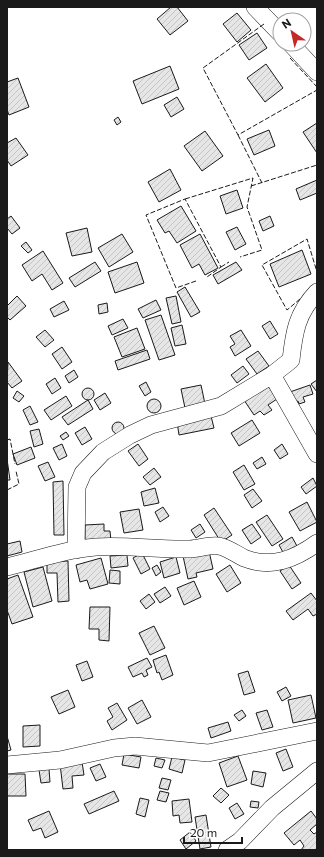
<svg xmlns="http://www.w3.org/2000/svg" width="324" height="857" font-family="Commissioner,sans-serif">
  <defs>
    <pattern id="building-hatch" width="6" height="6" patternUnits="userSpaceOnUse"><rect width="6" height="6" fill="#e6e6e6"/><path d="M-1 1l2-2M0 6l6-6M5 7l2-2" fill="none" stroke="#c5c5c5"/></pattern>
  </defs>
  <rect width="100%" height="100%" fill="#fff"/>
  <path fill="url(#building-hatch)" stroke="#1a1a1a" d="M 171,7 L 177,7 L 188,21 L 170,35 L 157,19 Z
    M 237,13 L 251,30 L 237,42 L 223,24 Z
    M 257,33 L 267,48 L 249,60 L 239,45 Z
    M 266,64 L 283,88 L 265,102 L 247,78 Z
    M 170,66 L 179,89 L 142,104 L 133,81 Z
    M 18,78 L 29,107 L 9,115 L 7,110 L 7,82 Z
    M 177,97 L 184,109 L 171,117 L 164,105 Z
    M 118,117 L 121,122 L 117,125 L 114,120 Z
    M 317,123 L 317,153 L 303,132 Z
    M 269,130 L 275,146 L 254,155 L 247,139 Z
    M 205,131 L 223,156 L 202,171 L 184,146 Z
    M 16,138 L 28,155 L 11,166 L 7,160 L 7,143 Z
    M 170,169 L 181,190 L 159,202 L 148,182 Z
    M 317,180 L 317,193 L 300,200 L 296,189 Z
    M 237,190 L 243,208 L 226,214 L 220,196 Z
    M 181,206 L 196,231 L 177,243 L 169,231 L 165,233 L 157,220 Z
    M 11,216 L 20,228 L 12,234 L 7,228 L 7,219 Z
    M 270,216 L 274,226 L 263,231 L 259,221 Z
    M 237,227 L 246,244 L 235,250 L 226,232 Z
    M 87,228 L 92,252 L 72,256 L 66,233 Z
    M 122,234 L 133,252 L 109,267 L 98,248 Z
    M 200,234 L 218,268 L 205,275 L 199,264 L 192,268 L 180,245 Z
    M 26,242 L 32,250 L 28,253 L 21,246 Z
    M 302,250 L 311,274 L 279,287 L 270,264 Z
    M 43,251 L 63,283 L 52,290 L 42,274 L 32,281 L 22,265 Z
    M 95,262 L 101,271 L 75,287 L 69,278 Z
    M 137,262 L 144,283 L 115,293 L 108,272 Z
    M 236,262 L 242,270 L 218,284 L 213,275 Z
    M 185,287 L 200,312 L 191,317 L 177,292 Z
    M 17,296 L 26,306 L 10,320 L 7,317 L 7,306 Z
    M 176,296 L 181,322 L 172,324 L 166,298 Z
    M 156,300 L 161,310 L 143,318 L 138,309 Z
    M 64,301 L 69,310 L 54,317 L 50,309 Z
    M 107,303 L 108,312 L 99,314 L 98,305 Z
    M 161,315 L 175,355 L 159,360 L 145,320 Z
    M 123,319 L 128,328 L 112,335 L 108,326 Z
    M 270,321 L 278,334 L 270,339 L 262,326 Z
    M 182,325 L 186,344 L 175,346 L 171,328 Z
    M 137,328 L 145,349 L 122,357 L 114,337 Z
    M 45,330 L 54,340 L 45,347 L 36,337 Z
    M 241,330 L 251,346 L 235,356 L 230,347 L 235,344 L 230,336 Z
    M 62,347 L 72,362 L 62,369 L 52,354 Z
    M 147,350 L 150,359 L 118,370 L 115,361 Z
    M 258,351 L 269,366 L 257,374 L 246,359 Z
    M 8,362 L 22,381 L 12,388 L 7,382 Z
    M 243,366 L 249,374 L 237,383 L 231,375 Z
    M 74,370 L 78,377 L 69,383 L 65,376 Z
    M 55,378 L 61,388 L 52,394 L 46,384 Z
    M 317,380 L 317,392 L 311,384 Z
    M 146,382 L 151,392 L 145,396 L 139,386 Z
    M 267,384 L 277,399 L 268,405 L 272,410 L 264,415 L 260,411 L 254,415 L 244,400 Z
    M 201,385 L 205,404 L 185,408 L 181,389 Z
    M 310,385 L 313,394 L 303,397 L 305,402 L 299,404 L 298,401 L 291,403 L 287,393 Z
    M82 394a6 6 0 1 1 12 0a6 6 0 1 1-12 0Z
    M 17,391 L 24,396 L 19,402 L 13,398 Z
    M 105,393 L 111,403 L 100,410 L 94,400 Z
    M 66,396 L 72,406 L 51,420 L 44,410 Z
    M147 406a7 7 0 1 1 14 0a7 7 0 1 1-14 0Z
    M 88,400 L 93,409 L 68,425 L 62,417 Z
    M 30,406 L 38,422 L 30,425 L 23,410 Z
    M 211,416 L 214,428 L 179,435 L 177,422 Z
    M 252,420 L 260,433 L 239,446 L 231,433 Z
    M112 428a6 6 0 1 1 12 0a6 6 0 1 1-12 0Z
    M 85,427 L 92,439 L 82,445 L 75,433 Z
    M 39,429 L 43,444 L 34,447 L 30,431 Z
    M 66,432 L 69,436 L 63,440 L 60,436 Z
    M 62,444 L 67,456 L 59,460 L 53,448 Z
    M 138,444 L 148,459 L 139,466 L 128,451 Z
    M 282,444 L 288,454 L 280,459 L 274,450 Z
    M 31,447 L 35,458 L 17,465 L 13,454 Z
    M 262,457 L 266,464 L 257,469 L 253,463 Z
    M 7,459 L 10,480 L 7,480 Z
    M 48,462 L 55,477 L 45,481 L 38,466 Z
    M 244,465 L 255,484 L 244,490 L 233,472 Z
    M 154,468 L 161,477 L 150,485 L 143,477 Z
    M 313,478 L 317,486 L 306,494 L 301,487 Z
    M 63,481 L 64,535 L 54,535 L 53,482 Z
    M 155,488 L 159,503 L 144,506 L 141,492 Z
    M 253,489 L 262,501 L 252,508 L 244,495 Z
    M 307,502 L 317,522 L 300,531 L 289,512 Z
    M 163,507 L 169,516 L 160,522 L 155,512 Z
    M 214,508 L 232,535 L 221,542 L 204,515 Z
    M 139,509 L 143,530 L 124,533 L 120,512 Z
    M 267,515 L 283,539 L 272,546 L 256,522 Z
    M 104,524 L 104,531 L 110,531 L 111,541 L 85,542 L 85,525 Z
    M 200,524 L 205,532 L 196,538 L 191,530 Z
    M 252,524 L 261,537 L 251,544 L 242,530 Z
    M 292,537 L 297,546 L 284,554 L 279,545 Z
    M 20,541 L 22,552 L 7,556 L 7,544 Z
    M 209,551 L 213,569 L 196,573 L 197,577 L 188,579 L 183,556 Z
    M 142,553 L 150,569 L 141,574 L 133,558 Z
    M 127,555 L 128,566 L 111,568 L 110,556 Z
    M 176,557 L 180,573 L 164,578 L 160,562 Z
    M 101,558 L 108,584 L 90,589 L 87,580 L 80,582 L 76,565 Z
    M 68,561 L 69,601 L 58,602 L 57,573 L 47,573 L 47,562 Z
    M 157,565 L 161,572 L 156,576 L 152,568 Z
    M 230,565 L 241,583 L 227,592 L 216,574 Z
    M 289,565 L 301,583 L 292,589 L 280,571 Z
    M 43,567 L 52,601 L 33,607 L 24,572 Z
    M 110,570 L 120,571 L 120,584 L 109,583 Z
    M 18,575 L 33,617 L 12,624 L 7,610 L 7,579 Z
    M 194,581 L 201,597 L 184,605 L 177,588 Z
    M 165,587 L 171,596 L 160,603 L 154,594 Z
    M 311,593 L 317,601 L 317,614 L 313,616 L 308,609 L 293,620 L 286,611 Z
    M 149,594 L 155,602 L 146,609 L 140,601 Z
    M 90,607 L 110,607 L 109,641 L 99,640 L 99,629 L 89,629 Z
    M 154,626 L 165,648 L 150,655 L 139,633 Z
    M 166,655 L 173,675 L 162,680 L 159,672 L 157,673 L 153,660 Z
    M 147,658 L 152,667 L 146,670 L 148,675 L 144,677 L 142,673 L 133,677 L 128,667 Z
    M 87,661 L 93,677 L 82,681 L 76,665 Z
    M 248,671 L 255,692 L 244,695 L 238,674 Z
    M 286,687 L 291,696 L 282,701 L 277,692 Z
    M 68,690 L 75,707 L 59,714 L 51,697 Z
    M 311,695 L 316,718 L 293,723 L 288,700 Z
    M 142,700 L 151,717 L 137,724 L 128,708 Z
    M 117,703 L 127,720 L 112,730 L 107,721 L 113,717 L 108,708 Z
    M 242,710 L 246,716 L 239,721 L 234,715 Z
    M 267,710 L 273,727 L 262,730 L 256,713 Z
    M 228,722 L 231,731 L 211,738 L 208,728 Z
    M 40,725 L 40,746 L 23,747 L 23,726 Z
    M 7,736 L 11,750 L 7,751 Z
    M 286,749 L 293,767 L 283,771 L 276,753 Z
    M 124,754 L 141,757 L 139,768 L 122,765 Z
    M 238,756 L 247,780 L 227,787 L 219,763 Z
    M 172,757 L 185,760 L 182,773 L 169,769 Z
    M 156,758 L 165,760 L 162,768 L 154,766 Z
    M 82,762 L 84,775 L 72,776 L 73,788 L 63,789 L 60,764 Z
    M 100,764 L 106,777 L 96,781 L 90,768 Z
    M 49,769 L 50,782 L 41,783 L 39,770 Z
    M 253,771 L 266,773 L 263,787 L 251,784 Z
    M 7,774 L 25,774 L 26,796 L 7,796 Z
    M 162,778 L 171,780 L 168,790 L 159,788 Z
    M 221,788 L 229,795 L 221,803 L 213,796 Z
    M 114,791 L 119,801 L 89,814 L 84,804 Z
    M 160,791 L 169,793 L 166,802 L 157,800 Z
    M 140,798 L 149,800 L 145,817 L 136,814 Z
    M 189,799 L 192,822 L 180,823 L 179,815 L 173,816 L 172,801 Z
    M 251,801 L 259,802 L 258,808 L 250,807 Z
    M 237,803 L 244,814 L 235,819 L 229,808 Z
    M 49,811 L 58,832 L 45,838 L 41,828 L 33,831 L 28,820 Z
    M 311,811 L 317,819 L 317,824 L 310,830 L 314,834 L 317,832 L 317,850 L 301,850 L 304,846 L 300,840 L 294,845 L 284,833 Z
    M 206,815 L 211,847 L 200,849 L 195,817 Z
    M 190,832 L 196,841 L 186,849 L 180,840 Z"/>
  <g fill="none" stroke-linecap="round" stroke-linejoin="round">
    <g stroke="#1a1a1a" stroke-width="18">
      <path id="street" d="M 255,7 L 280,33
        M 291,44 L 317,72
        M 317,292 C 297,313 294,332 291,360 L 272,375 L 317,454
        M 76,550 L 77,487 L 83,473 L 103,452 L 130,435 L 151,425 L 221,406 L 272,375
        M 7,567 C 36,560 66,549 96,547 C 127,545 158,550 190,549 C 198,549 211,544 219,546 C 228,548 236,554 244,558 C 271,569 295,559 317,543
        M 7,765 L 60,760 L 114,748 L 135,746 L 208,753 L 317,731
        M 227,850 L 240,841 L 272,808 L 317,771"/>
    </g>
    <use href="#street" stroke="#fff" stroke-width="17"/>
    <path stroke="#1a1a1a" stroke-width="1" stroke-dasharray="5 2" stroke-linecap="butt" d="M 264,24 L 203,68 L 238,135 L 317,90
      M 290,58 L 317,87
      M 238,135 L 262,183
      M 251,186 L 317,165
      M 185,199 L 253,178 L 247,207 L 262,250 L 240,257
      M 221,267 L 229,262
      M 196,281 L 176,288 L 146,215 L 185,199 L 221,267 L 207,277
      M 300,299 L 287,310 L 262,265 L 307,239 L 317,272
      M 7,440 L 10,439 L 15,464
      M 7,490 L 19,484 L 16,471"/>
  </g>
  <rect width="324" height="857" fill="none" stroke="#1a1a1a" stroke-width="16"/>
  <g transform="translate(292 32) rotate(326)"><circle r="19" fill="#ffffff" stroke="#a3a3a3"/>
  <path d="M0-3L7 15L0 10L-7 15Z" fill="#c62828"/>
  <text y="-6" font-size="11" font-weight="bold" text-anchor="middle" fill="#1a1a1a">N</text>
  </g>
  <path d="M184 837v6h58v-6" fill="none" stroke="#1a1a1a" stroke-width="2"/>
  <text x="190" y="837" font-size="12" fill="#1a1a1a" stroke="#ffffff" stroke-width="3" paint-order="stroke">20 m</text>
</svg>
